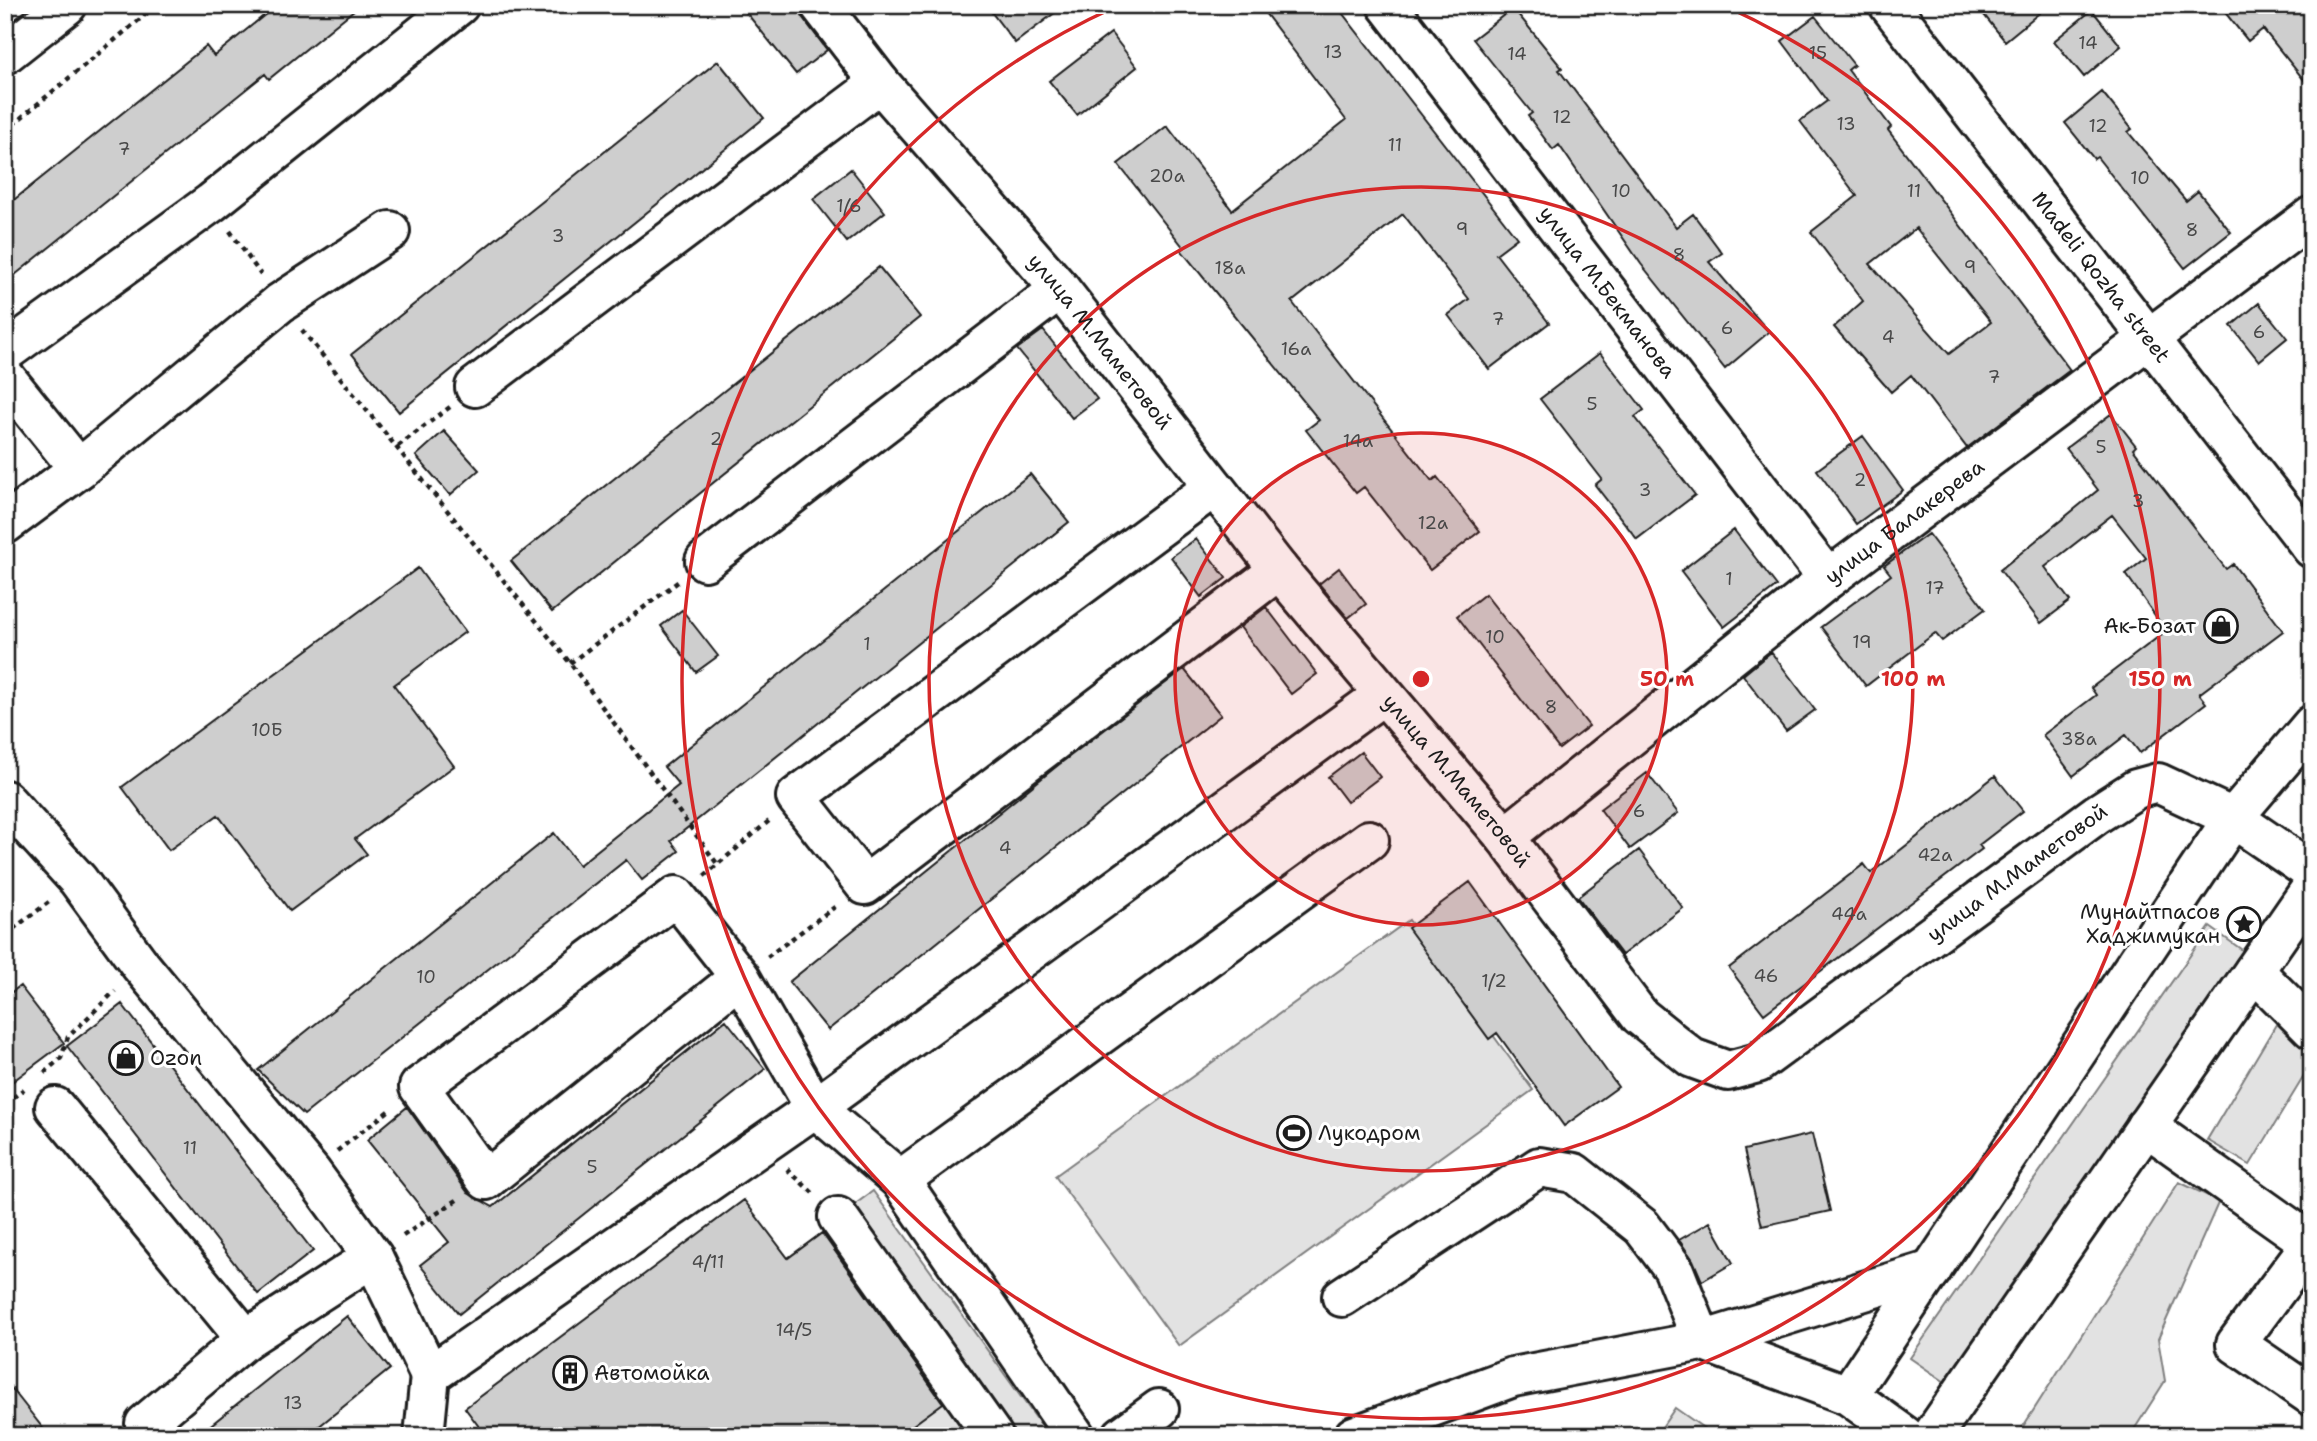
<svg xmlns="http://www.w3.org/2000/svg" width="2317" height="1441" font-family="'Shantell Sans',sans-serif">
  <rect width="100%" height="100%" fill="#fff"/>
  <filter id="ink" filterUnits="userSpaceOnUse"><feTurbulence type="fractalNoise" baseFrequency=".0143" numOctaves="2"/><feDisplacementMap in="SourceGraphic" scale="14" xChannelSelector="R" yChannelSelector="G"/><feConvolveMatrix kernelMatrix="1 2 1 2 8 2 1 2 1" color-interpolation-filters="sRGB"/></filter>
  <g filter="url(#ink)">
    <path fill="#e2e2e2" stroke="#7f7f7f" stroke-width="2" d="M 1409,920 L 1533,1090 L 1179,1346 L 1055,1176 Z
      M 2210,927 L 2252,957 L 1948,1384 L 1910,1358 Z
      M 2281,1016 L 2312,1047 L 2312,1063 L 2250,1165 L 2207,1140 Z
      M 2179,1182 L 2219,1201 L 2158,1339 L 2165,1381 L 2130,1436 L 2017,1436 Z
      M 873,1191 L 1049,1436 L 545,1436 L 826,1230 L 838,1217 Z
      M 1675,1408 L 1715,1436 L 1656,1436 Z"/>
    <path fill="#cecece" stroke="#1c1c1c" stroke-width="2" fill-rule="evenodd" d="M 277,5 L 360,5 L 269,79 L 265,74 L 5,283 L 5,207 L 206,46 L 214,56 Z
      M 740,5 L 799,5 L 803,18 L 827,50 L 796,74 Z
      M 986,5 L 1065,5 L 1015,43 Z
      M 1259,5 L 1336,5 L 1517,238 L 1496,254 L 1549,323 L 1489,369 L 1448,315 L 1469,299 L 1403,214 L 1292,302 L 1432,481 L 1437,477 L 1480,531 L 1430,570 L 1364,487 L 1356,493 L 1306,430 L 1319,420 L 1181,250 L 1184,248 L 1118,164 L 1167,126 L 1232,210 L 1346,120 Z
      M 1976,5 L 2049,5 L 2005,41 Z
      M 2219,5 L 2312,5 L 2312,90 L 2263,29 L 2248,41 Z
      M 1513,8 L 1562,68 L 1559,70 L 1676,227 L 1693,214 L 1722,253 L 1709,262 L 1769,332 L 1725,369 L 1641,264 L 1559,145 L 1553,150 L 1528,116 L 1532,113 L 1473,39 Z
      M 2092,10 L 2121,46 L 2084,77 L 2054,41 Z
      M 1815,16 L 1854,65 L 1848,70 L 1891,127 L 1888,130 L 2070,370 L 1967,448 L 1911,375 L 1891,392 L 1834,327 L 1863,301 L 1811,232 L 1857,196 L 1800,121 L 1827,101 L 1782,41 ZM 1916,228 L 1991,322 L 1949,354 L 1870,264 Z
      M 1111,33 L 1137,67 L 1077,115 L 1049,81 Z
      M 718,61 L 764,118 L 399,412 L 352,354 Z
      M 2102,92 L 2132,129 L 2128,132 L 2186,201 L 2198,191 L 2231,232 L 2185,268 L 2097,157 L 2094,159 L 2065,123 Z
      M 851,169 L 885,212 L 847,242 L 813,199 Z
      M 879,267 L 920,317 L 552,612 L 511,561 Z
      M 2259,303 L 2287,338 L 2259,361 L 2231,326 Z
      M 1043,330 L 1097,399 L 1072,418 L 1017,349 Z
      M 1600,353 L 1644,410 L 1635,417 L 1695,495 L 1637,539 L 1595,485 L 1602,479 L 1540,399 Z
      M 2111,414 L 2136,446 L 2133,449 L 2226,569 L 2233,564 L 2283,631 L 2199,694 L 2206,703 L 2140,753 L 2126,735 L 2073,776 L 2043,735 L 2096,695 L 2091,688 L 2166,631 L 2126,574 L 2146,558 L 2112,515 L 2045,567 L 2070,601 L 2041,623 L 2000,570 L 2098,490 L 2066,448 Z
      M 444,431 L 479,470 L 450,495 L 416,456 Z
      M 1863,436 L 1903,490 L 1856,524 L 1817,470 Z
      M 1030,474 L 1069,522 L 671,841 L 679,851 L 642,880 L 626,860 L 304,1115 L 258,1070 L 554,833 L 579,865 L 679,785 L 664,767 Z
      M 1734,530 L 1777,586 L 1724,627 L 1681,571 Z
      M 1928,534 L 1985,609 L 1942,641 L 1935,633 L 1866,686 L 1821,627 L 1891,575 L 1884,566 Z
      M 1196,539 L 1226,578 L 1201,597 L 1171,557 Z
      M 418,568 L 465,632 L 394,685 L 454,766 L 355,839 L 367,854 L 290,911 L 218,815 L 169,850 L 122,787 Z
      M 1339,568 L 1366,604 L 1348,618 L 1319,584 Z
      M 1485,594 L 1589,726 L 1559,749 L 1457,616 Z
      M 1266,607 L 1317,674 L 1291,694 L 1240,627 Z
      M 682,610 L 718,656 L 696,672 L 661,626 Z
      M 1771,652 L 1815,710 L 1786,731 L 1743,675 Z
      M 1184,669 L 1221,715 L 828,1030 L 789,982 L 1057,766 Z
      M 1361,752 L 1380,777 L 1347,802 L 1328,777 Z
      M 1647,773 L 1678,813 L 1630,849 L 1600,809 Z
      M 1995,776 L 2023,811 L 1979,845 L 1982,849 L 1764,1014 L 1729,968 L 1864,864 L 1871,873 Z
      M 1639,850 L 1683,908 L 1622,955 L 1578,897 Z
      M 1470,882 L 1618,1087 L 1564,1126 L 1497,1033 L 1489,1039 L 1408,928 Z
      M 20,986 L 64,1043 L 5,1087 L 5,997 Z
      M 122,1004 L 313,1251 L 258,1294 L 67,1046 Z
      M 726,1020 L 765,1069 L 459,1314 L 420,1265 L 449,1242 L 367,1140 L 407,1107 L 468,1193 L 493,1207 Z
      M 1812,1134 L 1830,1211 L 1762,1226 L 1744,1150 Z
      M 744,1200 L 788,1258 L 822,1233 L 943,1403 L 898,1436 L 486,1436 L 465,1408 Z
      M 1710,1222 L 1733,1263 L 1702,1281 L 1693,1260 L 1679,1240 Z
      M 347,1316 L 390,1369 L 307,1436 L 197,1436 Z
      M 5,1380 L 49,1436 L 5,1436 Z"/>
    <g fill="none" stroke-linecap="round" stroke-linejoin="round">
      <g stroke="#1c1c1c" stroke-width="44">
        <g id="minor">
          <path id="s1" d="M 820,5 L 880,83 L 1060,289 L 1279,570 L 1505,837 L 1640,1016 L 1692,1058 L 1728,1071 L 1758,1063 L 2097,814 L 2136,789 L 2158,783 L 2233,818 L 2312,872"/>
          <path id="s2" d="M 1387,5 L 1828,579"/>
          <path d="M 5,352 L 211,203 L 459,5"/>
          <path d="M 5,377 L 79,469"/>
          <path d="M 475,387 L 880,83"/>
          <path d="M 1214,487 L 796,797 L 865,885 L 1279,570"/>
          <path d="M 5,524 L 79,469 L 280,303 L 390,231"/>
          <path d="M 705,561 L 1060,289"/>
          <path d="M 5,800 L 78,880 L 141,966 L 311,1172 L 373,1257 L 430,1375"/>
          <path id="s3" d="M 1505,837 L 1828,579 L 2312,216"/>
          <path d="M 2254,971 L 2312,1029"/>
          <path d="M 740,977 L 676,896 L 419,1087 L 486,1180 L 740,977 L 815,1108 L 900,1180 L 1075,1436"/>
          <path d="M 55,1107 L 246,1339"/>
          <path d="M 2146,1126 L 2311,1243"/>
          <path d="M 900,1180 L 1369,840"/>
          <path d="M 838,1217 L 993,1436"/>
          <path d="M 2312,1242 L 2236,1344 L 2312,1396"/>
          <path d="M 1342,1297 L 1539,1167 L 1574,1173 L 1642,1227 L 1673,1268 L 1702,1341 L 1932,1270"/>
          <path d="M 1848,1395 L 2233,818 L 2312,725"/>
          <path d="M 145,1424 L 246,1339 L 373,1257"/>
          <path d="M 424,1436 L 430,1375 L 815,1108 L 1383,695"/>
          <path d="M 1122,1436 L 1159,1409"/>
          <path d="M 1354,1436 L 1513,1377 L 1702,1341 L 1848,1395 L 1905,1436"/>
          <path d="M 1932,1436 L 2312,887"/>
        </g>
      </g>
      <g stroke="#1c1c1c" stroke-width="44">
        <g id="major">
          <path id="s4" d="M 1889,5 L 2312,548"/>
          <path d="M 5,54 L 67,5"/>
        </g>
      </g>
      <path stroke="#1c1c1c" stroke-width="4.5" stroke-dasharray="5 5" stroke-linecap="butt" d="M 5,131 L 157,5
        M 230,231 L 261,275
        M 302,330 L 570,663 L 718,865
        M 398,446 L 450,407
        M 570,663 L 679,581
        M 704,876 L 769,821
        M 5,935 L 49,902
        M 767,957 L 836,906
        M 44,1073 L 61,1058 L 68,1037 L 115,991
        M 5,1104 L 24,1089
        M 337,1151 L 391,1109
        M 787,1169 L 814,1194
        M 403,1236 L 457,1200
        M 1307,1436 L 1321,1427"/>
      <use href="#minor" stroke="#fff" stroke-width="38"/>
      <use href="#major" stroke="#fff" stroke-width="38"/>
    </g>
  </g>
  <circle cx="1421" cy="679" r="246" fill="#d62828" fill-opacity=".12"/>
  <g fill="none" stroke="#d62828" stroke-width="3.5">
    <circle cx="1421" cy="679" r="246"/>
    <circle cx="1421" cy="679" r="492"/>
    <path d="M1727 7A739 739 0 1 1 1115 7"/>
  </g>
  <defs>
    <g id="shop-ring" transform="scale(1.75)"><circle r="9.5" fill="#fff" stroke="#1c1c1c" stroke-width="1.5"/><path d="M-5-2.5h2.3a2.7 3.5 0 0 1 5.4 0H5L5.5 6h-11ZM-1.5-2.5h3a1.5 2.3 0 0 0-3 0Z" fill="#1c1c1c"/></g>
    <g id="sight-ring" transform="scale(1.75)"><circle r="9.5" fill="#fff" stroke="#1c1c1c" stroke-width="1.5"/><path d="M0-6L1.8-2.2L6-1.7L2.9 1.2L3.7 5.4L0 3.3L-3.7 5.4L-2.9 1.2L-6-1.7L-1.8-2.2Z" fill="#1c1c1c"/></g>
    <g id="stadium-ring" transform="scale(1.75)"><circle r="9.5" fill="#fff" stroke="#1c1c1c" stroke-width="1.5"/><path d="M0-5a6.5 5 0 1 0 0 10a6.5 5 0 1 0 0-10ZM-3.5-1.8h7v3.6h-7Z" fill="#1c1c1c"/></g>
    <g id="building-ring" transform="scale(1.75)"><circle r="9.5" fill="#fff" stroke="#1c1c1c" stroke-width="1.5"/><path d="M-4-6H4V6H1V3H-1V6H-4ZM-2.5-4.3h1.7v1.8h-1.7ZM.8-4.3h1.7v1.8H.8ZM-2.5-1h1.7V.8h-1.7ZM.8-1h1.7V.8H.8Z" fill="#1c1c1c"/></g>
  </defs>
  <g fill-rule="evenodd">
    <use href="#shop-ring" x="2221" y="626"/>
    <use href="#sight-ring" x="2244" y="924"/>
    <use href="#shop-ring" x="126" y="1058"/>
    <use href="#stadium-ring" x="1294" y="1133"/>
    <use href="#building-ring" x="570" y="1373"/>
  </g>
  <g text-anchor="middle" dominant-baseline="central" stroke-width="6" stroke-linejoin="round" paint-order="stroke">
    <g font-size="18" fill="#484848">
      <text x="2088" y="43">14</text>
      <text x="1333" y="52">13</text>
      <text x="1818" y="53">15</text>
      <text x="1517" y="54">14</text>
      <text x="1562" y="117">12</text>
      <text x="1846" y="124">13</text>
      <text x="2098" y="126">12</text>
      <text x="1395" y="145">11</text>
      <text x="124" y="149">7</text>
      <text x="1167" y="176">20а</text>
      <text x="2140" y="178">10</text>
      <text x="1621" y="191">10</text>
      <text x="1914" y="191">11</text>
      <text x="849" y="206">1/6</text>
      <text x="1462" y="229">9</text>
      <text x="2192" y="230">8</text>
      <text x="558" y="236">3</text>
      <text x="1679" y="255">8</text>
      <text x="1970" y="267">9</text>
      <text x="1230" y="268">18а</text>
      <text x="1498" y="319">7</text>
      <text x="1727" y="328">6</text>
      <text x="2259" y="332">6</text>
      <text x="1888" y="337">4</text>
      <text x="1296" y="349">16а</text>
      <text x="1994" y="377">7</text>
      <text x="1592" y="404">5</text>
      <text x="716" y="439">2</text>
      <text x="1358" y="441">14а</text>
      <text x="2101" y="447">5</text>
      <text x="1860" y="480">2</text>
      <text x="1645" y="490">3</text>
      <text x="2138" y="501">3</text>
      <text x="1433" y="523">12а</text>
      <text x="1729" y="579">1</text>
      <text x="1935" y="588">17</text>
      <text x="1495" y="637">10</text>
      <text x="1862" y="642">19</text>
      <text x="867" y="644">1</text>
      <text x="1551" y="707">8</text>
      <text x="267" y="730">10Б</text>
      <text x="2079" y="739">38а</text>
      <text x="1639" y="811">6</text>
      <text x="1005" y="848">4</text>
      <text x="1935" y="855">42а</text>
      <text x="1849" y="914">44а</text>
      <text x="1766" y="976">46</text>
      <text x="426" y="977">10</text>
      <text x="1494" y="981">1/2</text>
      <text x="190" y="1148">11</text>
      <text x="592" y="1167">5</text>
      <text x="708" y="1262">4/11</text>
      <text x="794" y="1330">14/5</text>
      <text x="293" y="1403">13</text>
    </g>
    <g font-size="21" fill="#1c1c1c" stroke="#fff">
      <text stroke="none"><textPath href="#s4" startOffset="345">Madeli Qozha street</textPath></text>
      <text stroke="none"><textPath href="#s2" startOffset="362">улица М.Бекманова</textPath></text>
      <text stroke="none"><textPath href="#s1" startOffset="438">улица М.Маметовой</textPath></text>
      <text stroke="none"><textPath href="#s3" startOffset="509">улица Балакерева</textPath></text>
      <text stroke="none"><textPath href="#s1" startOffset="1004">улица М.Маметовой</textPath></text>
      <text stroke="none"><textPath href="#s1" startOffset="1760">улица М.Маметовой</textPath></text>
    </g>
    <g font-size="21" fill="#1c1c1c" stroke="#fff" text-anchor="start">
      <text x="2196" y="626" text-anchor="end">Ак-Бозат</text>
      <text x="2220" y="912" text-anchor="end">Мунайтпасов<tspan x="2220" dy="24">Хаджимукан</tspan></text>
      <text x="150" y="1058">Ozon</text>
      <text x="1318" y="1133">Лукодром</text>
      <text x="594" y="1373">Автомойка</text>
    </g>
  </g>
  <circle cx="1421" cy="679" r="10" fill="#d62828" stroke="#fff" stroke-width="3.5"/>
  <g font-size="21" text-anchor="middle" font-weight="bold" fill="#d62828" stroke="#fff" stroke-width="6" stroke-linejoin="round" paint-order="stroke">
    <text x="1667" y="686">50 m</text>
    <text x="1913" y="686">100 m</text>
    <text x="2160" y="686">150 m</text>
  </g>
  <rect width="2317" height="1441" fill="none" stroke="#fff" stroke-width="28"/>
  <rect x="14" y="14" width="2289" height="1413" fill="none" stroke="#1c1c1c" stroke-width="2.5" filter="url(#ink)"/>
</svg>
